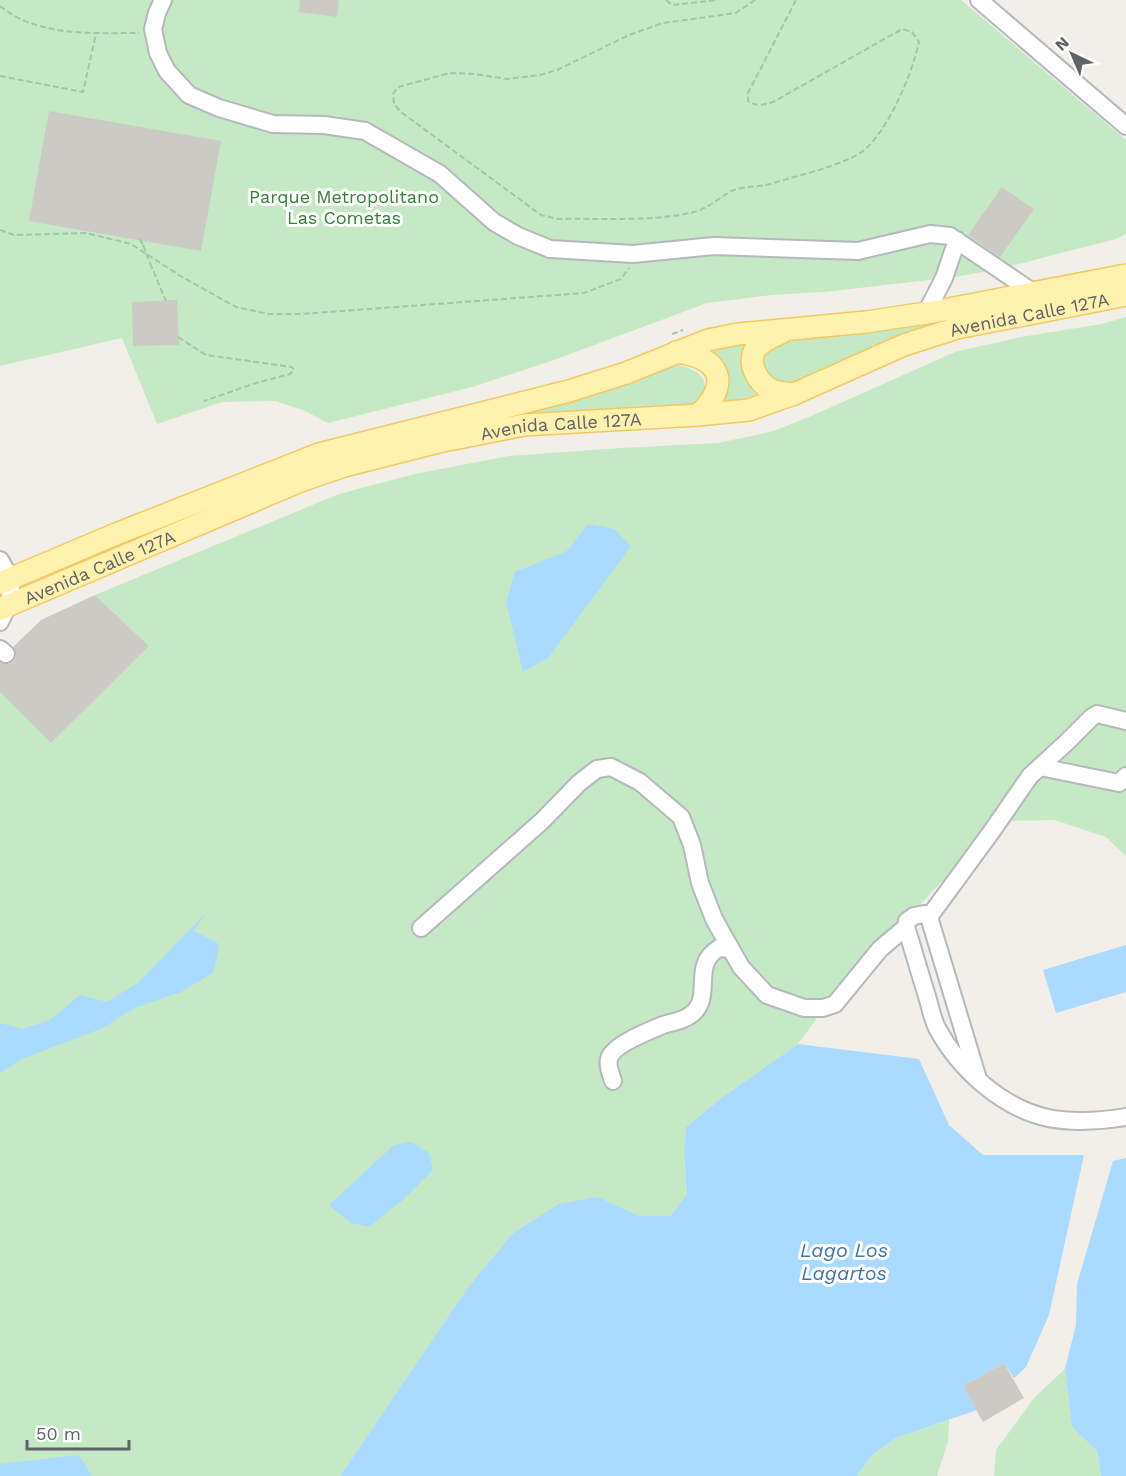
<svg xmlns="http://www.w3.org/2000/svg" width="1126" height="1476" font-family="'Work Sans',sans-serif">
  <rect width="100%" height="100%" fill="#f1efe8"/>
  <path fill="#c5e8c5" d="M 0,0 L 961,0 L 1126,140 L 1126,234 L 1116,239 L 999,269 L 955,277 L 824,292 L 771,295 L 707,303 L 554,360 L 472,387 L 328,423 L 303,410 L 275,401 L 222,402 L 157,424 L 122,338 L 0,366 Z
    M 1117,287 L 794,386 L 782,386 L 765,376 C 760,351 763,350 784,338 Z
    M 1126,317 L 1126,856 L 1106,837 L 1055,820 L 1007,821 L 958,865 L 840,987 L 798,1044 L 724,1096 L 686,1127 L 684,1152 L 687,1196 L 670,1216 L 639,1216 L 597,1197 L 512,1234 L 469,1286 L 340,1476 L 0,1476 L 0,692 L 51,743 L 149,646 L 95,595 L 339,494 L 415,474 L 509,456 L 620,448 L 718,443 L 774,431 L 816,414 L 955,352 L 1021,337 L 1102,324 Z
    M 756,340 L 770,397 L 715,407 L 703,350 Z
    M 677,365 C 705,369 717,390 689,406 L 361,450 L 530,412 Z
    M 1065,1369 L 1072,1427 L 1097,1451 L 1101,1476 L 994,1476 L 996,1450 L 1034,1398 Z
    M 949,1420 L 948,1441 L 937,1476 L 857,1476 L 872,1455 L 896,1438 Z"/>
  <path fill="#aadaff" d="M 588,524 L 614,529 L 631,546 L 549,657 L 523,672 L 506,602 L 515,572 L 567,551 Z
    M 205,914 L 194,931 L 219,944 L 214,972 L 181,992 L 134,1008 L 103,1028 L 22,1059 L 0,1073 L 0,1023 L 22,1029 L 50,1020 L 80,995 L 107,1002 L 139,982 Z
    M 1126,945 L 1126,992 L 1056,1013 L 1043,970 Z
    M 798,1044 L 919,1059 L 949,1125 L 983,1155 L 1084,1155 L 1049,1315 L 1026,1367 L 1014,1378 L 1004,1363 L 963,1386 L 977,1410 L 896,1438 L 872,1455 L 857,1476 L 340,1476 L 469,1286 L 512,1234 L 559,1204 L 598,1197 L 639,1216 L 670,1216 L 687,1195 L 684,1152 L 686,1127 L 724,1096 Z
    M 411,1142 L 429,1153 L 433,1170 L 404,1199 L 369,1227 L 351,1223 L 329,1205 L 394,1145 Z
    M 1126,1158 L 1126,1476 L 1101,1476 L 1097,1451 L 1072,1427 L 1065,1369 L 1076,1325 L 1077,1284 L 1113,1161 Z
    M 79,1455 L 92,1476 L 0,1476 L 0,1464 Z"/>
  <path fill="#cccac5" d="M 300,0 L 339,0 L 337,17 L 299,12 Z
    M 49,111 L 221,141 L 201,251 L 29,221 Z
    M 1002,187 L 1034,209 L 1000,257 L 968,235 Z
    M 177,300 L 179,345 L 133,346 L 132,302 Z
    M 95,595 L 149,646 L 51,743 L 0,692 L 0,662 L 9,664 L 14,661 L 16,655 L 13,647 L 41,620 Z
    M 1004,1363 L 1024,1398 L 983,1422 L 963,1386 Z"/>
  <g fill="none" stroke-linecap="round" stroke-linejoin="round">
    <g stroke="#b5b8bc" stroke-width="20">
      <path id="minor" d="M 163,0 L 157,13 L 153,29 L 158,53 L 167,71 L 189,95 L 219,108 L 273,124 L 324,125 L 365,131 L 440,174 L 494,222 L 518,236 L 550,249 L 633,254 L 714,246 L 858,251 L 930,234 L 950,236 L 1034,293
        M 979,0 L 1126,126
        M 926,313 L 944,278 L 957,240
        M 0,560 C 16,585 13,597 0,622
        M 0,649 L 6,654
        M 1040,767 L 1119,783 L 1126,776
        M 929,917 L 924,914 L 914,916 L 907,921 L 906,927 C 913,949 919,971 926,993 C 930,1005 932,1018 937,1028 C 959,1069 1002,1108 1048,1118 C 1073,1123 1101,1121 1126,1117
        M 929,917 L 992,831 L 1030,776 L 1068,741 L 1092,717 L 1097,714 L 1126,721
        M 929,917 L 978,1079
        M 421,928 L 542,821 L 579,783 L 597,769 L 611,767 L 640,782 L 681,817 L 692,845 L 700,883 L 714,919 L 741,967 L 767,995 L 804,1008 L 823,1008 L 835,1004 L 880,949 L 906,927
        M 613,1081 C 611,1074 607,1066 609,1059 C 612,1045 651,1030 663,1025 C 672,1022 682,1021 689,1016 C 716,999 689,966 719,948 L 731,949"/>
    </g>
    <g stroke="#f2c960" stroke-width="24">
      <g id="major">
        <path d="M 781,333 C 772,337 759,342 754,352 C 748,366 759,383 770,389 C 777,393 786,393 794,394"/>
        <path d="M 676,352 C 721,357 732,384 698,415"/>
        <path d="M 0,583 L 116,534 L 319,454 L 569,391 L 626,373 L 708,340 L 738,334 L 866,322 L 933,312 L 1126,275"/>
        <path id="s1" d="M 0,609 L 298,482 L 344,466 L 438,442 L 524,425 L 698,415 L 749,410 L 794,394 L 904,345 L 957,328 L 1126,295"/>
      </g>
    </g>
    <path stroke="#9cc7a9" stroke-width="2" stroke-dasharray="6 3" stroke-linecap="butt" d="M 666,0 L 672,5 L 718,0
      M 755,0 L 736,13 L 663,23 L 629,35 L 557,70 L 540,75 L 507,79 L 475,74 L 450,73 L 398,87 L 393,94 L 394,104 L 401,112 L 541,215 L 558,219 C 600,218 654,222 694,212 C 710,208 720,196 734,190 C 745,186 759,187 770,184 C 799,175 830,169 857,155 C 885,140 913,72 919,42 L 912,32 L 902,29 L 773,102 C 763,105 757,107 748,101 L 748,93 L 796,0
      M 0,6 C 38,37 92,33 139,33
      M 0,76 L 83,92 L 96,34
      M 0,230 L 14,235 L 86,233 L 131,244 L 182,277 L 236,307 L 268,314 L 301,314 L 584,293 L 621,279 L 629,268
      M 140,239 L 143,245
      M 150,263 L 166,301
      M 672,334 L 683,330
      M 178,337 L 206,355 L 292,367 L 294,370 L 290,374 L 256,383 L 204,401"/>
    <use href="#minor" stroke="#fff" stroke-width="16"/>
    <use href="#major" stroke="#fff2af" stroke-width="21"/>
    <path stroke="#9cc7a9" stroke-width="2" stroke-dasharray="6 3" stroke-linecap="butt" d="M 143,245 L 150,263"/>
  </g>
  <g text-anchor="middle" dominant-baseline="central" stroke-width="6" stroke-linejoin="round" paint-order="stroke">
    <g font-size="18" fill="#348238" stroke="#fff">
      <text x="344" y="196">Parque Metropolitano<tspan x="344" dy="21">Las Cometas</tspan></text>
    </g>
    <g font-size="18" fill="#5f6368" stroke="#fff">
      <text stroke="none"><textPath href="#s1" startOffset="1080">Avenida Calle 127A</textPath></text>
      <text stroke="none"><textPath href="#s1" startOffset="594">Avenida Calle 127A</textPath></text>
      <text stroke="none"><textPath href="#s1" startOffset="108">Avenida Calle 127A</textPath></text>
    </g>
    <g font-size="20" font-style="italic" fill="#4174aa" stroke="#fff">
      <text x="844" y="1250">Lago Los<tspan x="844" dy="23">Lagartos</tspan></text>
    </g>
  </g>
  <g transform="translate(1072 54) rotate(316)" stroke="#ffffff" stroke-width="4.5" paint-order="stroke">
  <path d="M0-4.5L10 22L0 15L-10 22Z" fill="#5f6368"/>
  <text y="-9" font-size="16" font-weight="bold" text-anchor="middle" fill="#5f6368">N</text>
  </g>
  <path d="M27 1440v9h102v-9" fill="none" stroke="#5f6368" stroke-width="3"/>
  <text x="36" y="1440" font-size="18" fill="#5f6368" stroke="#ffffff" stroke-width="4.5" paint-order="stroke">50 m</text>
</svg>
